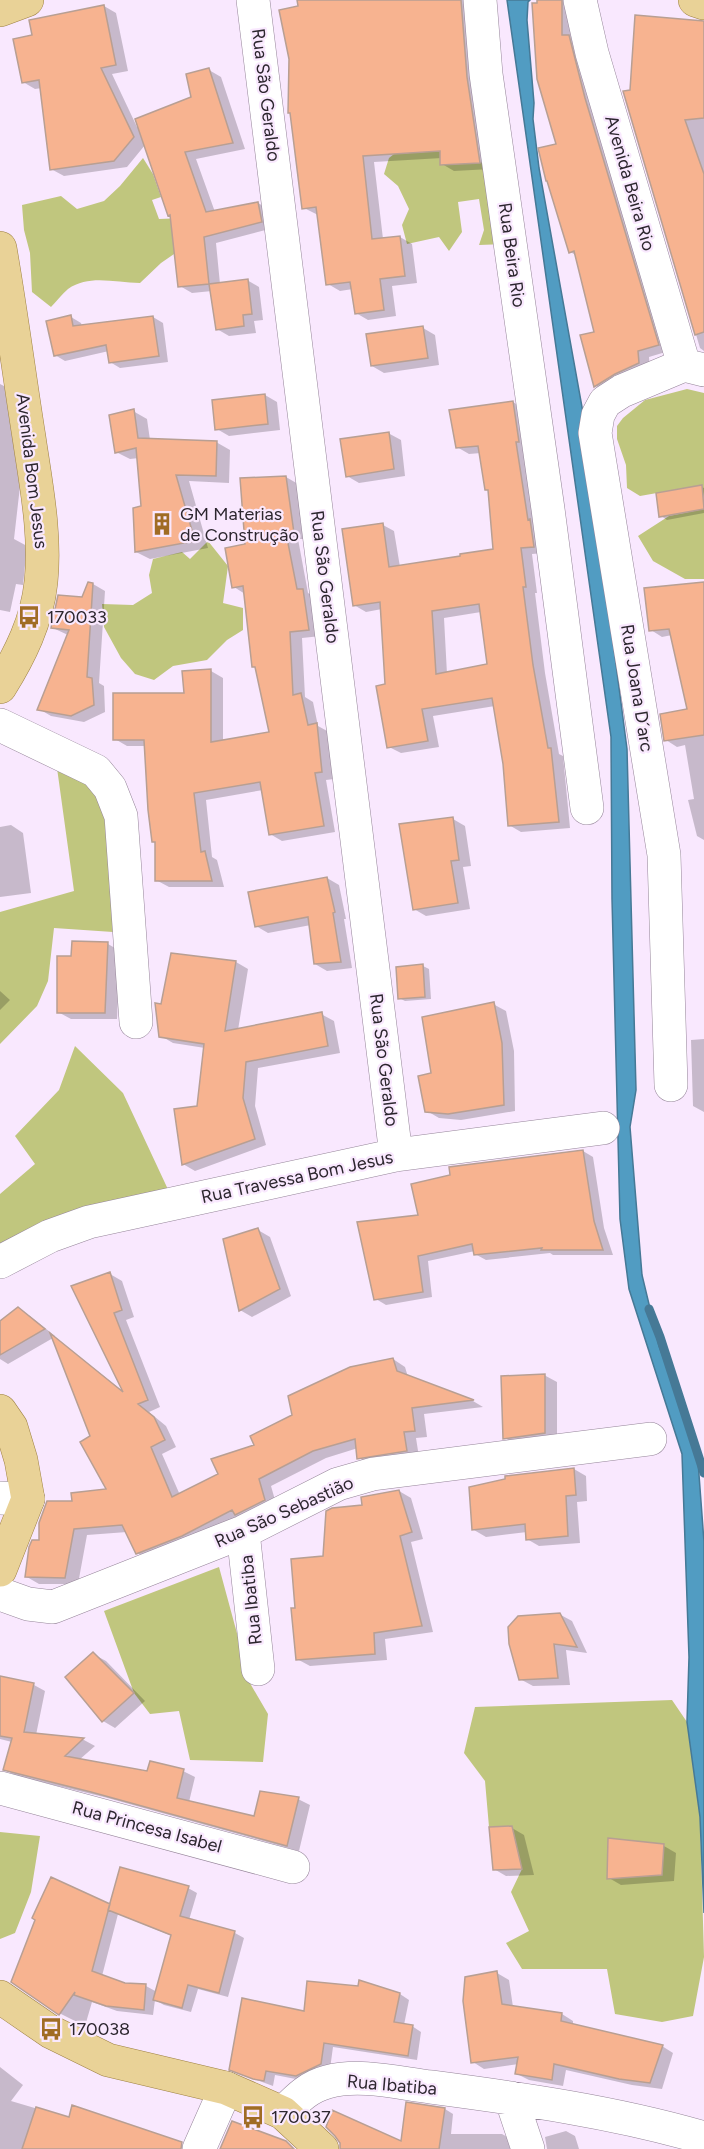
<svg xmlns="http://www.w3.org/2000/svg" width="704" height="2149" font-family="Figtree,sans-serif">
  <rect width="100%" height="100%" fill="#f9e8fe"/>
  <path fill="#c0c67e" d="M 440,151 L 441,165 L 491,162 L 506,244 L 479,245 L 484,230 L 479,199 L 458,202 L 462,232 L 449,251 L 439,237 L 407,244 L 402,225 L 409,209 L 398,186 L 384,174 L 389,158 L 394,154 Z
    M 143,158 L 153,174 L 161,197 L 152,200 L 159,219 L 184,218 L 190,243 L 161,263 L 140,283 C 115,283 90,274 68,289 C 62,294 56,302 51,307 L 32,292 L 30,253 L 24,230 L 22,205 L 61,196 L 77,209 L 104,201 L 120,186 Z
    M 687,389 L 704,393 L 704,499 L 702,485 L 640,496 L 627,488 L 626,465 L 617,439 L 617,426 L 623,418 L 645,400 Z
    M 704,509 L 704,579 L 685,579 L 653,561 L 638,536 L 669,516 Z
    M 208,541 L 228,566 L 223,603 L 243,608 L 243,630 L 227,640 L 207,660 L 173,666 L 154,680 L 135,674 L 121,658 L 104,627 L 102,604 L 133,605 L 152,593 L 149,575 L 153,559 L 182,552 L 190,559 Z
    M 57,768 L 93,784 L 113,827 L 113,932 L 54,928 L 48,981 L 37,1006 L 0,1044 L 0,912 L 74,891 Z
    M 75,1046 L 123,1093 L 172,1198 L 0,1269 L 0,1194 L 35,1164 L 15,1136 L 59,1090 Z
    M 219,1567 L 251,1685 L 268,1714 L 263,1762 L 190,1760 L 179,1711 L 150,1714 L 134,1693 L 104,1611 Z
    M 672,1700 L 687,1722 L 700,1817 L 704,1957 L 693,2016 L 662,2022 L 615,2014 L 607,1969 L 522,1969 L 506,1943 L 529,1931 L 511,1892 L 522,1869 L 512,1826 L 489,1827 L 485,1781 L 464,1753 L 475,1707 Z
    M 0,1832 L 40,1836 L 31,1892 L 15,1933 L 0,1939 Z"/>
  <path fill="#519cc2" stroke="#467996" stroke-width="1.5" d="M 507,0 L 530,0 L 528,2 L 527,20 L 534,103 L 533,119 L 539,168 L 584,418 L 627,749 L 636,1090 L 630,1127 L 642,1275 L 659,1346 L 697,1448 L 704,1542 L 704,1913 L 700,1817 L 687,1722 L 689,1657 L 682,1454 L 629,1289 L 620,1219 L 612,899 L 611,737 Z"/>
  <path fill="#0003" fill-rule="evenodd" d="M 299,0 L 476,0 L 491,169 L 454,171 L 442,164 L 442,158 L 374,162 L 383,239 L 400,237 L 412,244 L 417,283 L 392,286 L 396,316 L 368,320 L 356,313 L 353,289 L 340,291 L 328,284 L 318,215 L 304,208 Z
    M 539,0 L 573,0 L 669,351 L 649,357 L 650,370 L 607,392 L 596,386 L 596,333 L 576,255 L 570,252 Z
    M 104,6 L 116,13 L 128,71 L 112,74 L 137,127 L 193,98 L 209,70 L 221,77 L 245,149 L 196,159 L 215,212 L 258,203 L 270,210 L 273,228 L 216,243 L 220,284 L 247,280 L 259,287 L 263,320 L 254,321 L 256,333 L 229,336 L 217,329 L 212,291 L 192,293 L 180,286 L 171,216 L 169,215 L 145,145 L 127,167 L 64,176 L 51,169 L 42,88 L 35,89 L 23,82 L 34,36 Z
    M 704,22 L 704,351 L 700,348 L 625,93 L 631,92 Z
    M 71,317 L 81,323 L 82,326 L 153,317 L 163,323 L 168,362 L 120,368 L 110,362 L 109,351 L 65,361 L 55,355 Z
    M 423,328 L 435,335 L 439,365 L 384,373 L 372,366 Z
    M 0,384 L 8,388 L 23,460 L 14,539 L 27,546 L 23,585 L 16,584 L 10,612 L 0,610 Z
    M 265,395 L 277,402 L 280,430 L 229,436 L 217,429 Z
    M 513,402 L 524,409 L 545,553 L 532,554 L 537,593 L 535,593 L 545,673 L 559,754 L 563,756 L 570,828 L 521,832 L 509,825 L 504,763 L 495,706 L 433,716 L 439,747 L 401,753 L 389,747 L 382,609 L 366,612 L 354,605 L 383,525 L 394,531 L 400,567 L 495,551 L 490,491 L 481,453 L 469,454 L 457,447 ZM 481,612 L 488,666 L 447,674 L 444,618 Z
    M 133,411 L 147,419 L 150,440 L 216,442 L 230,450 L 229,483 L 189,481 L 208,548 L 150,559 L 136,552 L 142,507 L 139,458 L 130,459 L 116,452 Z
    M 388,433 L 401,440 L 405,476 L 359,483 L 347,476 Z
    M 286,477 L 298,484 L 306,539 L 298,539 L 308,593 L 315,597 L 321,636 L 302,638 L 305,697 L 313,702 L 318,726 L 329,732 L 334,779 L 326,780 L 335,832 L 282,841 L 270,834 L 263,790 L 206,800 L 212,857 L 217,860 L 224,887 L 169,887 L 156,880 L 156,843 L 153,841 L 146,746 L 127,746 L 115,739 L 186,695 L 211,671 L 223,678 L 223,742 L 271,733 L 245,594 L 234,587 L 247,545 Z
    M 702,487 L 704,488 L 704,513 L 667,520 L 661,516 Z
    M 93,584 L 105,591 L 99,683 L 104,686 L 105,712 L 84,722 L 51,716 L 39,709 L 68,635 L 53,628 L 83,599 Z
    M 704,584 L 704,840 L 697,836 L 688,800 L 694,799 L 685,745 L 677,747 L 666,740 L 689,711 L 672,635 L 662,637 L 651,630 Z
    M 453,819 L 465,826 L 471,866 L 463,867 L 470,909 L 426,916 L 414,909 Z
    M 11,825 L 23,833 L 31,893 L 0,897 L 0,827 Z
    M 327,878 L 339,885 L 346,919 L 344,919 L 352,968 L 327,971 L 315,964 L 311,925 L 268,933 L 256,926 Z
    M 108,944 L 120,951 L 117,1019 L 71,1019 L 58,1012 Z
    M 172,954 L 236,962 L 248,969 L 238,1030 L 321,1014 L 334,1021 L 340,1053 L 258,1068 L 255,1106 L 266,1145 L 195,1171 L 183,1164 L 199,1108 L 205,1048 L 173,1043 L 161,1036 L 162,1005 Z
    M 423,966 L 429,969 L 431,999 L 405,1001 L 399,998 Z
    M 0,991 L 10,1000 L 0,1010 Z
    M 493,1004 L 506,1011 L 514,1051 L 515,1111 L 461,1120 L 439,1118 L 427,1111 L 433,1075 Z
    M 704,1039 L 704,1112 L 693,1106 L 691,1040 Z
    M 583,1151 L 593,1157 L 604,1228 L 613,1255 L 553,1255 L 550,1253 L 486,1260 L 475,1254 L 475,1251 L 428,1261 L 432,1297 L 386,1305 L 376,1299 L 420,1216 Z
    M 258,1230 L 270,1237 L 291,1296 L 252,1317 L 240,1310 Z
    M 110,1274 L 122,1281 L 134,1317 L 126,1320 L 160,1407 L 149,1412 L 166,1426 L 176,1447 L 162,1454 L 180,1495 L 220,1475 L 294,1416 L 393,1359 L 405,1367 L 408,1377 L 473,1401 L 483,1407 L 424,1414 L 427,1437 L 416,1438 L 419,1457 L 371,1465 L 359,1458 L 358,1448 L 326,1458 L 271,1486 L 277,1507 L 150,1560 L 137,1553 L 127,1532 L 87,1535 L 78,1584 L 39,1584 L 27,1577 L 74,1502 L 109,1491 L 92,1437 L 53,1338 L 8,1364 L 0,1359 L 0,1323 L 18,1309 L 30,1316 L 55,1336 L 54,1337 L 124,1392 L 73,1287 Z
    M 544,1375 L 557,1382 L 557,1440 L 517,1445 L 505,1438 Z
    M 574,1469 L 586,1476 L 587,1501 L 577,1502 L 580,1543 L 539,1546 L 527,1539 L 527,1532 L 486,1537 L 474,1530 Z
    M 399,1491 L 411,1498 L 423,1539 L 411,1542 L 433,1632 L 385,1639 L 387,1660 L 310,1666 L 297,1659 L 296,1610 L 364,1507 Z
    M 559,1614 L 572,1621 L 587,1653 L 566,1650 L 570,1685 L 533,1686 L 520,1679 Z
    M 93,1654 L 106,1661 L 145,1701 L 115,1728 L 103,1721 L 67,1678 Z
    M 0,1678 L 34,1685 L 45,1691 L 36,1735 L 84,1740 L 95,1746 L 79,1760 L 148,1773 L 183,1771 L 195,1777 L 189,1802 L 255,1818 L 298,1799 L 310,1805 L 299,1851 L 104,1797 L 16,1776 L 4,1769 L 12,1742 L 0,1739 Z
    M 512,1828 L 524,1835 L 534,1875 L 506,1876 L 494,1869 Z
    M 664,1846 L 676,1853 L 674,1881 L 621,1885 L 609,1878 Z
    M 188,1888 L 197,1893 L 189,1920 L 235,1933 L 244,1938 L 228,1997 L 198,1989 L 191,2012 L 164,2005 L 155,2000 L 153,2015 L 117,2011 L 92,2002 L 85,2026 L 61,2014 L 13,1981 L 111,1906 ZM 118,1914 L 172,1936 L 157,1992 L 146,1986 L 125,1984 L 102,1976 Z
    M 497,1973 L 509,1980 L 513,2007 L 562,2014 L 573,2021 L 573,2025 L 662,2046 L 673,2053 L 662,2089 L 632,2085 L 566,2070 L 563,2086 L 529,2080 L 517,2074 L 519,2064 L 484,2069 L 473,2062 Z
    M 361,1982 L 400,1994 L 409,2000 L 404,2025 L 412,2026 L 421,2032 L 417,2060 L 333,2047 L 330,2069 L 306,2081 L 275,2075 L 273,2086 L 240,2074 L 305,2013 L 360,1988 Z
    M 0,2067 L 23,2085 L 11,2101 L 55,2114 L 41,2149 L 0,2149 Z
    M 445,2109 L 453,2114 L 451,2134 L 502,2134 L 511,2139 L 515,2149 L 347,2149 L 402,2143 Z
    M 566,2131 L 575,2136 L 579,2149 L 547,2149 L 545,2137 Z"/>
  <g fill="none" stroke-linecap="round" stroke-linejoin="round">
    <path stroke="#467996" stroke-width="9" d="M 649,1309 L 660,1337 L 704,1473"/>
  </g>
  <path fill="#f7b390" stroke="#b89f93" stroke-width="1.5" fill-rule="evenodd" d="M 297,0 L 461,0 L 467,77 L 480,163 L 440,165 L 440,151 L 363,156 L 372,239 L 400,236 L 405,276 L 380,279 L 384,310 L 355,314 L 350,282 L 326,285 L 316,207 L 302,209 L 290,113 L 288,113 L 289,59 L 279,10 L 298,6 Z
    M 537,0 L 562,0 L 562,35 L 569,35 L 585,98 L 659,345 L 638,351 L 639,363 L 615,374 L 594,387 L 580,335 L 594,332 L 574,251 L 569,253 L 547,181 L 546,181 L 538,148 L 556,144 L 537,79 L 532,3 L 537,3 Z
    M 104,5 L 116,65 L 101,68 L 134,137 L 114,161 L 50,170 L 39,80 L 22,83 L 13,39 L 32,35 L 29,20 Z
    M 635,15 L 704,21 L 704,118 L 685,120 L 704,174 L 704,332 L 695,335 L 623,91 L 630,90 Z
    M 209,68 L 233,143 L 185,152 L 206,212 L 258,202 L 262,222 L 204,237 L 209,284 L 178,287 L 170,215 L 168,216 L 135,119 L 191,97 L 186,74 Z
    M 248,279 L 252,314 L 243,315 L 244,326 L 216,330 L 209,284 Z
    M 71,315 L 73,326 L 153,316 L 159,356 L 109,363 L 106,345 L 54,356 L 46,321 Z
    M 423,326 L 428,358 L 371,366 L 366,334 Z
    M 265,394 L 268,424 L 215,430 L 212,400 Z
    M 513,401 L 519,442 L 516,442 L 528,520 L 530,519 L 534,547 L 521,548 L 526,587 L 523,587 L 533,665 L 548,748 L 551,748 L 559,822 L 508,826 L 503,764 L 492,698 L 422,709 L 428,741 L 387,748 L 376,686 L 385,684 L 380,602 L 353,606 L 342,529 L 383,523 L 389,567 L 460,556 L 460,554 L 493,549 L 488,490 L 485,490 L 478,446 L 456,448 L 449,410 ZM 479,604 L 487,664 L 436,674 L 432,611 Z
    M 134,409 L 138,438 L 217,441 L 216,476 L 176,475 L 195,541 L 135,552 L 133,508 L 141,506 L 136,448 L 115,453 L 109,415 Z
    M 389,432 L 394,469 L 346,477 L 340,439 Z
    M 286,476 L 294,533 L 286,533 L 297,589 L 303,589 L 309,630 L 290,632 L 293,695 L 301,693 L 308,725 L 317,723 L 322,772 L 315,773 L 324,826 L 269,835 L 260,782 L 194,793 L 201,852 L 205,851 L 212,881 L 155,881 L 155,842 L 152,842 L 148,810 L 144,740 L 113,740 L 113,693 L 184,693 L 182,671 L 211,669 L 211,742 L 269,732 L 255,667 L 252,667 L 243,586 L 232,588 L 225,548 L 245,544 L 240,478 Z
    M 702,485 L 704,509 L 659,517 L 656,493 Z
    M 88,582 L 93,583 L 87,677 L 92,678 L 94,705 L 71,716 L 37,710 L 69,630 L 51,628 L 58,595 L 82,597 Z
    M 704,582 L 704,735 L 664,741 L 660,714 L 687,709 L 669,629 L 649,631 L 644,588 Z
    M 453,817 L 459,860 L 451,861 L 458,903 L 413,910 L 399,824 Z
    M 327,877 L 335,912 L 333,913 L 341,962 L 314,964 L 308,917 L 255,927 L 248,892 Z
    M 72,941 L 108,942 L 105,1013 L 57,1013 L 57,956 L 71,956 Z
    M 171,953 L 236,961 L 225,1031 L 322,1012 L 328,1046 L 246,1062 L 243,1098 L 255,1139 L 182,1165 L 174,1109 L 197,1106 L 204,1044 L 159,1037 L 155,1003 L 161,1004 Z
    M 423,964 L 425,997 L 398,999 L 396,967 Z
    M 494,1002 L 502,1043 L 504,1105 L 448,1114 L 425,1112 L 418,1076 L 431,1073 L 422,1017 Z
    M 583,1150 L 594,1221 L 603,1250 L 541,1250 L 542,1248 L 474,1255 L 472,1244 L 418,1256 L 423,1292 L 374,1300 L 357,1222 L 418,1215 L 411,1184 L 450,1175 L 449,1167 Z
    M 258,1228 L 280,1289 L 239,1311 L 223,1239 Z
    M 110,1272 L 122,1310 L 114,1313 L 148,1400 L 138,1404 L 154,1417 L 165,1440 L 151,1447 L 172,1497 L 218,1474 L 211,1459 L 254,1445 L 250,1436 L 292,1415 L 288,1396 L 350,1367 L 393,1358 L 397,1371 L 474,1400 L 412,1408 L 415,1431 L 404,1432 L 407,1451 L 357,1459 L 355,1439 L 313,1451 L 259,1479 L 265,1500 L 235,1515 L 232,1510 L 182,1536 L 136,1554 L 122,1525 L 74,1529 L 65,1578 L 25,1577 L 29,1547 L 32,1540 L 39,1540 L 39,1523 L 47,1501 L 72,1501 L 71,1493 L 106,1489 L 80,1442 L 90,1436 L 50,1333 L 123,1392 L 71,1286 Z
    M 18,1307 L 45,1329 L 0,1355 L 0,1321 Z
    M 545,1374 L 545,1433 L 503,1439 L 501,1376 Z
    M 574,1468 L 576,1495 L 566,1496 L 568,1536 L 526,1540 L 525,1524 L 472,1530 L 469,1487 L 505,1479 L 505,1476 Z
    M 399,1490 L 412,1532 L 400,1536 L 422,1626 L 374,1633 L 375,1654 L 296,1660 L 291,1608 L 295,1608 L 291,1559 L 323,1556 L 326,1511 L 332,1508 L 362,1505 L 361,1497 Z
    M 560,1613 L 577,1647 L 554,1644 L 558,1678 L 519,1680 L 509,1644 L 508,1627 L 518,1616 Z
    M 93,1652 L 134,1693 L 102,1722 L 65,1677 Z
    M 0,1676 L 34,1683 L 24,1732 L 84,1738 L 65,1756 L 147,1771 L 150,1761 L 184,1769 L 177,1798 L 254,1816 L 260,1791 L 299,1797 L 287,1846 L 91,1792 L 3,1770 L 12,1738 L 0,1736 Z
    M 512,1826 L 522,1869 L 493,1870 L 489,1827 Z
    M 608,1838 L 664,1844 L 662,1875 L 607,1879 Z
    M 120,1867 L 189,1886 L 180,1916 L 235,1931 L 219,1993 L 188,1985 L 182,2008 L 153,2000 L 171,1935 L 108,1910 Z
    M 51,1877 L 110,1904 L 92,1971 L 125,1983 L 146,1984 L 144,2010 L 106,2006 L 74,1995 L 75,1992 L 59,2015 L 11,1982 L 35,1920 L 32,1918 Z
    M 497,1971 L 502,2004 L 562,2013 L 561,2021 L 663,2045 L 650,2083 L 619,2079 L 554,2064 L 552,2080 L 515,2074 L 518,2057 L 471,2063 L 463,2001 L 465,1977 Z
    M 359,1980 L 400,1993 L 394,2022 L 413,2025 L 408,2056 L 324,2043 L 321,2064 L 296,2076 L 266,2071 L 264,2081 L 253,2079 L 229,2070 L 242,1998 L 304,2011 L 307,1981 L 358,1986 Z
    M 406,2102 L 445,2108 L 439,2149 L 340,2149 L 340,2143 L 335,2136 L 326,2127 L 332,2110 L 401,2141 Z
    M 72,2105 L 182,2142 L 181,2149 L 22,2149 L 36,2107 L 69,2117 Z
    M 232,2121 L 286,2141 L 294,2149 L 220,2149 Z"/>
  <g fill="none" stroke-linecap="round" stroke-linejoin="round">
    <g stroke="#958599" stroke-width="34">
      <path id="minor" d="M 253,0 L 396,1155
        M 480,0 L 486,74 L 548,509 L 587,808
        M 580,0 L 592,53 L 684,365
        M 0,725 L 96,771 L 110,788 L 121,816 L 136,1022
        M 671,1085 L 664,855 L 595,433 L 598,415 L 605,402 L 622,391 L 684,365 L 704,370
        M 0,1262 L 50,1236 L 89,1222 L 396,1155 L 603,1128
        M 0,1498 L 28,1499
        M 243,1532 L 258,1669
        M 0,1594 L 28,1604 L 53,1607 L 243,1532 L 338,1484 L 373,1474 L 650,1439
        M 0,1788 L 293,1867
        M 511,2098 L 528,2149
        M 283,2113 C 297,2099 308,2087 327,2082 C 360,2073 398,2083 431,2087 C 522,2099 615,2112 704,2138
        M 199,2149 L 226,2088"/>
    </g>
    <g stroke="#9e8245" stroke-width="34">
      <path id="major" d="M 695,0 L 704,3
        M 0,10 L 27,0
        M 0,248 C 11,311 19,374 29,437 C 36,485 46,534 41,582 C 37,621 20,655 0,687
        M 0,1411 L 11,1427 L 21,1460 L 28,1499 L 0,1570
        M 0,1997 L 51,2032 L 108,2060 L 226,2088 L 283,2113 L 322,2149"/>
    </g>
    <use href="#minor" stroke="#fff" stroke-width="33"/>
    <use href="#major" stroke="#e9d297" stroke-width="33"/>
  </g>
  <defs>
    <g id="building-bare" transform="scale(1.8)"><path d="M-4-6H4V6H1V3H-1V6H-4ZM-2.5-4.3h1.7v1.8h-1.7ZM.8-4.3h1.7v1.8H.8ZM-2.5-1h1.7V.8h-1.7ZM.8-1h1.7V.8H.8Z" fill="#a06c24" stroke="#f9e8fe" stroke-width="2.5" paint-order="stroke"/></g>
    <g id="bus-bare" transform="scale(1.8)"><path d="M-5-6H5V4H4V6H2V4H-2V6H-4V4H-5ZM-3.5-4V0h7V-4ZM-3.5 1.2v1.5H-2V1.2ZM2 1.2v1.5H3.5V1.2Z" fill="#a06c24" stroke="#f9e8fe" stroke-width="2.5" paint-order="stroke"/></g>
  </defs>
  <g fill-rule="evenodd">
    <use href="#building-bare" x="162" y="524"/>
    <use href="#bus-bare" x="29" y="617"/>
    <use href="#bus-bare" x="51" y="2029"/>
    <use href="#bus-bare" x="253" y="2117"/>
  </g>
  <g text-anchor="middle" dominant-baseline="central" stroke-width="4.5" stroke-linejoin="round" paint-order="stroke">
    <g font-size="18" fill="#2c262e" stroke="#f9e8fe">
      <text transform="translate(266 95) rotate(83)">Rua São Geraldo</text>
      <text transform="translate(630 183) rotate(74)">Avenida Beira Rio</text>
      <text transform="translate(512 255) rotate(82)">Rua Beira Rio</text>
      <text transform="translate(32 471) rotate(83)">Avenida Bom Jesus</text>
      <text transform="translate(325 577) rotate(83)">Rua São Geraldo</text>
      <text transform="translate(637 688) rotate(81)">Rua Joana D´arc</text>
      <text transform="translate(384 1060) rotate(83)">Rua São Geraldo</text>
      <text transform="translate(297 1177) rotate(-12)">Rua Travessa Bom Jesus</text>
      <text transform="translate(284 1512) rotate(-24)">Rua São Sebastião</text>
      <text transform="translate(251 1600) rotate(-96)">Rua Ibatiba</text>
      <text transform="translate(147 1827) rotate(15)">Rua Princesa Isabel</text>
      <text transform="translate(392 2085) rotate(5)">Rua Ibatiba</text>
    </g>
    <g font-size="18" fill="#2c262e" stroke="#f9e8fe" text-anchor="start">
      <text x="180" y="514">GM Materias<tspan x="180" dy="21">de Construção</tspan></text>
      <text x="47" y="617">170033</text>
      <text x="69" y="2029">170038</text>
      <text x="271" y="2117">170037</text>
    </g>
  </g>
</svg>
